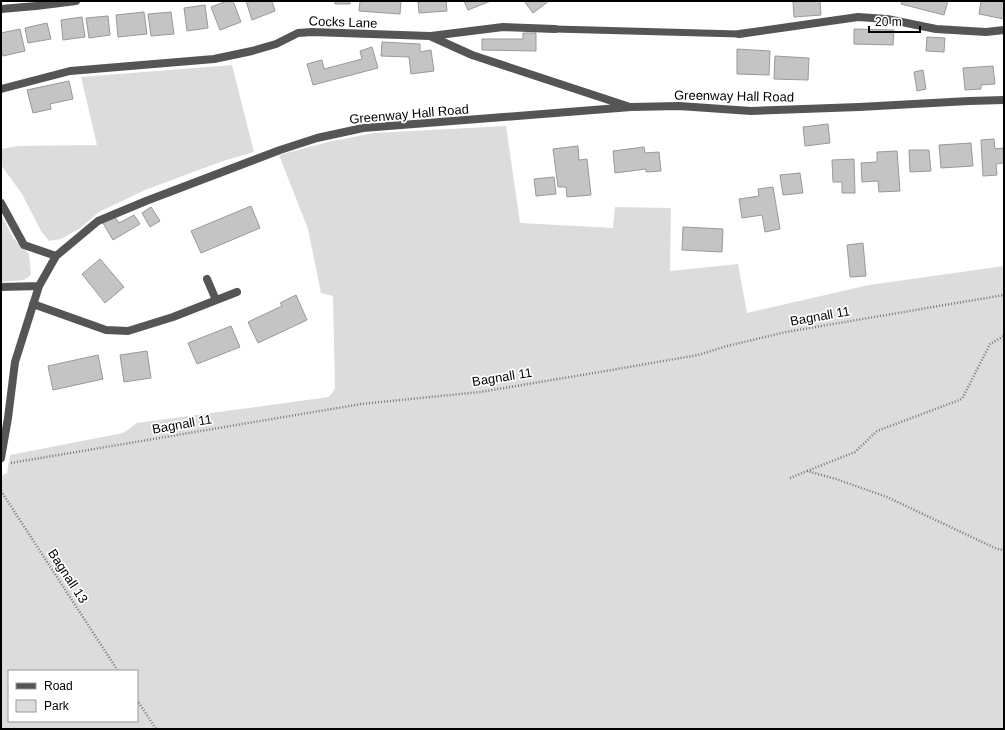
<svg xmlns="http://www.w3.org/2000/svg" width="1005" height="730" font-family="Helvetica,sans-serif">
  <rect width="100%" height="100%" fill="#fff"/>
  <path fill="#dcdcdc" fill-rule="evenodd" d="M 232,65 L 254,152 L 223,161 L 145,190 L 99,212 L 79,229 L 61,239 L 49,241 L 41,231 L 22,194 L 1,165 L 1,149 L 19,146 L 97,145 L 81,77 Z
    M 506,126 L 520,223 L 613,228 L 615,207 L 671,208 L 670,271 L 738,264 L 747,313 L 869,285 L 1004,266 L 1004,729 L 1,729 L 1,476 L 7,473 L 10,455 L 123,433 L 137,423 L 329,397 L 335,389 L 333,296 L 321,293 L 308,229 L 279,155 L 328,142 L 374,133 ZM 9,671 L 137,671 L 137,721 L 9,721 Z
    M 1,214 L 13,238 L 29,254 L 31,275 L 24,280 L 1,282 Z"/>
  <path fill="#c4c4c4" stroke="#999" d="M 227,1 L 233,1 L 241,22 L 220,30 L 211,7 Z
    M 246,1 L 272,1 L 275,11 L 252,20 Z
    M 335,1 L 350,1 L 350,4 L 335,4 Z
    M 360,1 L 401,1 L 400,14 L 359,11 Z
    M 422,1 L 446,1 L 447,11 L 419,13 L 418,2 Z
    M 464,1 L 491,1 L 468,10 Z
    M 524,1 L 549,1 L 533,13 Z
    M 793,1 L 820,1 L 821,15 L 794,17 Z
    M 902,1 L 948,1 L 944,15 L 901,4 Z
    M 981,1 L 1004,1 L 1004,19 L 979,14 Z
    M 205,5 L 208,28 L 187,31 L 184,8 Z
    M 144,12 L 147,34 L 118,37 L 116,15 Z
    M 171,12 L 174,34 L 151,36 L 148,14 Z
    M 108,16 L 110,35 L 89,38 L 86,18 Z
    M 82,17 L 85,37 L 63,40 L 61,20 Z
    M 47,23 L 51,39 L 28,43 L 25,28 Z
    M 20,29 L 25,51 L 3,56 L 1,48 L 1,33 Z
    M 854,29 L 894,30 L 893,45 L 854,44 Z
    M 523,33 L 536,33 L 536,51 L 482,50 L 482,39 L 523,39 Z
    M 927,37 L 945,38 L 944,52 L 926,51 Z
    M 382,42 L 420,44 L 420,52 L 431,50 L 434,71 L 411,74 L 409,57 L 381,56 Z
    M 372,47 L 378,68 L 313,85 L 307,64 L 322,60 L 324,69 L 362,59 L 360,51 Z
    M 737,49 L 770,51 L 769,75 L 737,74 Z
    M 775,56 L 809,58 L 808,80 L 774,79 Z
    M 993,66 L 995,84 L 981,85 L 981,89 L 965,90 L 963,68 Z
    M 923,70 L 926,89 L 917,91 L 914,72 Z
    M 69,81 L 73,99 L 50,104 L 51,109 L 33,113 L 27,90 Z
    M 828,124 L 830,143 L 805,146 L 803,127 Z
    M 994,139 L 995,149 L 1003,148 L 1004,163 L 996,164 L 997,175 L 983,176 L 981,140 Z
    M 971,143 L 973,166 L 941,168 L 939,145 Z
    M 578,146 L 579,160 L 587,159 L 591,195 L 567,197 L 566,187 L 558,187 L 553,149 Z
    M 644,147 L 645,153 L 659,152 L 661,171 L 646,172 L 646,169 L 615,173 L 613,151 Z
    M 909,150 L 929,150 L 931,171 L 910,172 Z
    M 897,151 L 900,191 L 879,192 L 878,181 L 862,182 L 861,163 L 877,162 L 877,152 Z
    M 854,159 L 855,193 L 842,193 L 842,182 L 833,182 L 832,160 Z
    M 800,173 L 803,193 L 783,195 L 780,175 Z
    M 554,177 L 556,194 L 536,196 L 534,179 Z
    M 773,187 L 780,229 L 765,232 L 762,215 L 742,218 L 739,199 L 759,196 L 758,189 Z
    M 251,206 L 260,228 L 201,253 L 191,231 Z
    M 151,207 L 160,221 L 150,227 L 142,213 Z
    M 134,215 L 140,224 L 113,240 L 103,223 L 114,216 L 119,223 Z
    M 683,227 L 723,229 L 722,252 L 682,250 Z
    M 863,243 L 866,276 L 850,277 L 847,245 Z
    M 100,259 L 124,287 L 105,303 L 82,274 Z
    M 296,295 L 307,320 L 258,343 L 248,322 L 282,306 L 280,303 Z
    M 231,326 L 240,347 L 197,364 L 188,343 Z
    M 147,351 L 151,378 L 124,382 L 120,355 Z
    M 98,355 L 103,379 L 53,390 L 48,366 Z"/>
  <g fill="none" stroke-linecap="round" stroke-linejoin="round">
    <path stroke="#777" stroke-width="2.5" stroke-dasharray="1 2" stroke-linecap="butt" d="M 11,463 L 361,404 L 480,392 L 594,373 L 698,355 L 727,346 L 786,332 L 1004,295
      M 807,471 L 855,452 L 877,431 L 962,399 L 990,344 L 1004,336
      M 790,478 L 807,471 L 836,479 L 887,497 L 997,549 L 1004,550
      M 1,491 L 118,671
      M 137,700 L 156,729"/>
    <path stroke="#555" stroke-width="7" d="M 555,29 L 739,34"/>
    <path stroke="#555" stroke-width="8" d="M 1,9 L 36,6 L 76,1
      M 739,34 L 858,17 L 887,19 L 936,29 L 986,32 L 1004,30
      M 431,36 L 503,27 L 555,29
      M 1,89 L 70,71 L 214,59 L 252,51 L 276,44 L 298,33 L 312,32 L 430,36 L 472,55 L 627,106
      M 1,203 L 24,245 L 56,256
      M 207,279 L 216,300
      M 1,287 L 39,286
      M 33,304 L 106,330 L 128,331 L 173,317 L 237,292
      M 1,458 L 8,418 L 15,362 L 39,286 L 56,256 L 98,221 L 146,201 L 280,150 L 317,138 L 363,128 L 631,107 L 679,106 L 751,111 L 859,107 L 969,101 L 1004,100"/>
  </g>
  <g text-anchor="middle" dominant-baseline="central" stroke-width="3.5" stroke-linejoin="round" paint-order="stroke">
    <g font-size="13" fill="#000" stroke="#fff">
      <text transform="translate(343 22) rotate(2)">Cocks Lane</text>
      <text transform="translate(734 96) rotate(1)">Greenway Hall Road</text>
      <text transform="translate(409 114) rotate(-5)">Greenway Hall Road</text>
      <text transform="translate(820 316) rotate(-10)">Bagnall 11</text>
      <text transform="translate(502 377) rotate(-9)">Bagnall 11</text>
      <text transform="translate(182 424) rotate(-10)">Bagnall 11</text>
      <text transform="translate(68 576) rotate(57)">Bagnall 13</text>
    </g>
  </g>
  <rect width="1005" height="730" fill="none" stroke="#000000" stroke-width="4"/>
  <rect x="8" y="670" width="130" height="52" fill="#ffffff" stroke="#999999"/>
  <rect x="16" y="683" width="20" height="6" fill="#555555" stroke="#999999"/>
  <text x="44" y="690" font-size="12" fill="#000000">Road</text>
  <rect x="16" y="700" width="20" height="12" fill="#dcdcdc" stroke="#999999"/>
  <text x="44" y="710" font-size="12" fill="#000000">Park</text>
  <path d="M869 26v6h51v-6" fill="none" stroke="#000000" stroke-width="2"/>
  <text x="875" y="26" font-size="12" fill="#000000" stroke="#ffffff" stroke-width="3" paint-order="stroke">20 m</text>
</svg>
